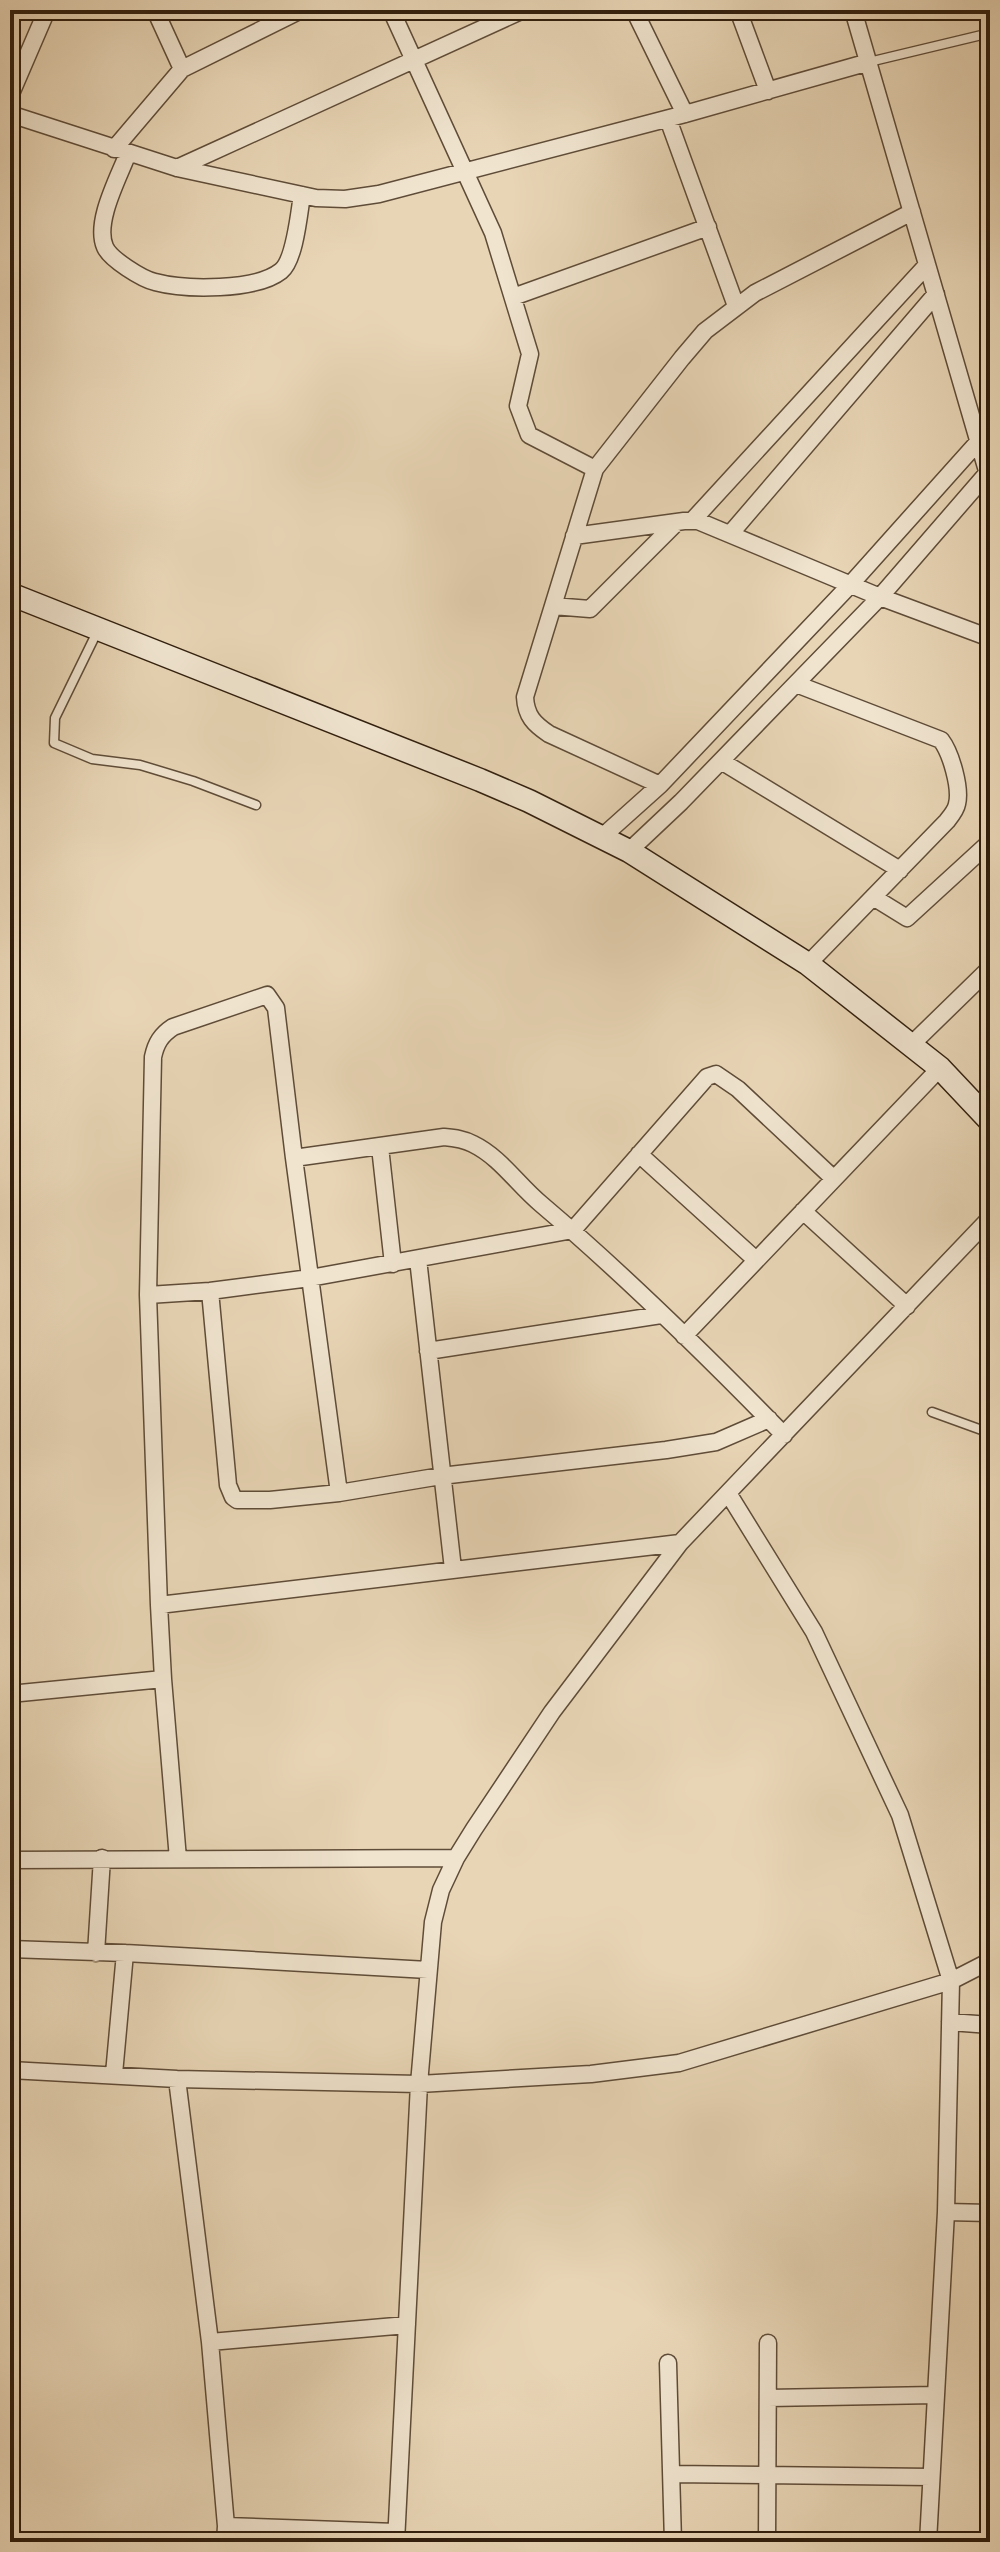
<svg xmlns="http://www.w3.org/2000/svg" width="1000" height="2552" font-family="'IM FELL French Canon',serif">
  <rect width="100%" height="100%" fill="#e8d5b5"/>
  <filter id="stains"><feTurbulence type="fractalNoise" baseFrequency=".0025" numOctaves="4"/><feColorMatrix values="0 0 0 0 .2 0 0 0 0 .09 0 0 0 0 .02 0 0 0 .5 -.17"/></filter>
  <radialGradient id="worn" r=".72"><stop offset=".6" stop-color="#630" stop-opacity="0"/><stop offset="1" stop-color="#630" stop-opacity=".3"/></radialGradient>
  <g fill="none" stroke-linecap="round" stroke-linejoin="round">
    <g stroke="#5f4c38" stroke-width="11">
      <path id="service" d="M 869,62 L 990,33
        M 979,442 L 990,430
        M 98,630 L 55,718 L 54,743 L 92,759 L 140,765 L 193,781 L 256,805
        M 932,1412 L 990,1433"/>
    </g>
    <g stroke="#5f4c38" stroke-width="19">
      <path id="minor" d="M 155,10 L 182,69
        M 391,10 L 493,233 L 530,354 L 518,406 L 529,435 L 595,469
        M 634,10 L 685,114
        M 738,10 L 768,91
        M 853,10 L 990,481
        M 10,96 L 47,10
        M 10,114 L 177,168 L 316,198 L 345,199 L 379,194 L 685,114 L 869,62
        M 668,119 L 736,306
        M 114,149 L 182,69 L 301,10
        M 128,153 C 119,177 94,222 105,247 C 110,259 142,279 155,282 C 185,290 256,291 281,271 C 295,260 299,213 302,195
        M 177,168 L 523,10
        M 912,212 L 755,293 L 705,331 L 682,358 L 595,469 L 525,697 C 526,716 534,724 549,734 L 660,785 L 850,585 L 978,442
        M 513,297 L 708,227
        M 692,521 L 927,265
        M 731,533 L 936,294
        M 574,536 L 684,521 L 698,521 L 880,597 L 990,638
        M 553,606 L 590,609 L 676,523
        M 796,684 L 941,740 C 951,753 961,788 957,804 C 956,810 951,816 947,821 L 808,964
        M 721,761 L 900,870
        M 602,837 L 660,785
        M 629,851 L 681,802 L 880,597 L 990,470
        M 873,897 L 907,918 L 990,842
        M 911,1045 L 990,968
        M 380,1147 L 393,1264
        M 639,1154 L 756,1260
        M 294,1158 L 339,1493
        M 803,1211 L 907,1306
        M 418,1259 L 453,1569
        M 210,1291 L 228,1485 L 233,1497 L 237,1500 L 270,1500 L 339,1493 L 441,1476 L 666,1450 L 716,1442 L 769,1419
        M 148,1295 L 210,1291 L 310,1278 L 573,1230 L 707,1077 L 716,1074 L 738,1089 L 833,1178
        M 684,1336 L 940,1068
        M 428,1351 L 661,1315
        M 728,1493 L 814,1632 L 900,1815 L 951,1981 L 946,2212 L 928,2542
        M 680,1543 L 159,1605 L 148,1295 L 153,1057 C 156,1043 161,1035 173,1027 L 267,995 L 276,1008 L 294,1158 L 444,1137 C 455,1138 464,1139 473,1144 C 500,1157 518,1185 541,1204 C 626,1276 706,1355 784,1435
        M 163,1679 L 178,1859
        M 10,1694 L 163,1679 L 159,1605
        M 10,1860 L 456,1858
        M 10,1949 L 125,1953 L 428,1970
        M 96,1953 L 102,1858
        M 950,2022 L 990,2025
        M 10,2070 L 177,2079 L 419,2084 L 591,2074 L 679,2063 L 951,1981 L 990,1961
        M 114,2074 L 125,1953
        M 177,2079 L 210,2342 L 226,2526 L 225,2542
        M 946,2212 L 990,2213
        M 210,2342 L 407,2325
        M 668,2363 L 673,2542
        M 768,2398 L 935,2395
        M 671,2474 L 931,2477
        M 226,2526 L 396,2532
        M 396,2542 L 419,2084 L 433,1922 L 441,1890 L 456,1858 L 474,1829 L 552,1712 L 680,1543 L 990,1218
        M 767,2542 L 768,2343"/>
    </g>
    <g stroke="#311f0e" stroke-width="25">
      <path id="secondary" d="M 10,594 L 480,780 L 529,801 L 629,851 L 808,964 L 940,1068 L 990,1121"/>
    </g>
    <use href="#service" stroke="#f0e4cf" stroke-width="8"/>
    <use href="#minor" stroke="#f0e4cf" stroke-width="16"/>
    <use href="#secondary" stroke="#f0e4cf" stroke-width="22"/>
  </g>
  <rect width="1000" height="2552" fill="none" stroke="#e8d5b5" stroke-width="40"/>
  <rect x="12" y="12" width="976" height="2528" fill="none" stroke="#311f0e" stroke-width="4"/>
  <rect x="20" y="20" width="960" height="2512" fill="none" stroke="#311f0e" stroke-width="2"/>
  <rect width="100%" height="100%" filter="url(#stains)"/>
  <rect width="100%" height="100%" fill="url(#worn)"/>
</svg>
